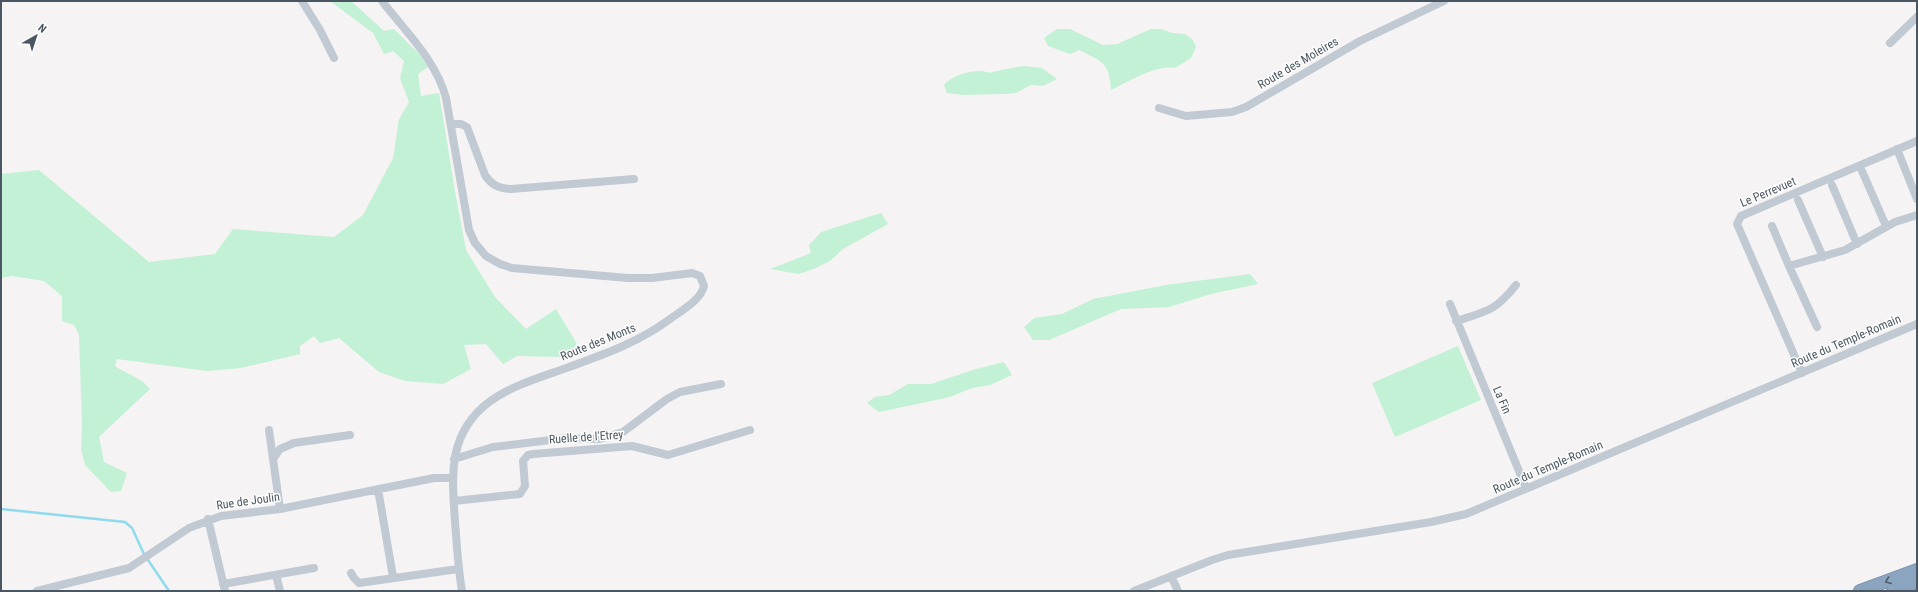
<svg xmlns="http://www.w3.org/2000/svg" width="1918" height="592" font-family="'Roboto Condensed',sans-serif">
  <rect width="100%" height="100%" fill="#f5f3f3"/>
  <path fill="#c3f1d5" d="M 330,1 L 351,1 L 384,31 L 394,29 L 420,55 L 428,67 L 418,74 L 421,96 L 439,93 L 455,191 L 466,250 L 495,297 L 526,329 L 556,309 L 577,344 L 564,357 L 517,356 L 503,364 L 486,344 L 464,345 L 471,369 L 443,384 L 405,381 L 379,372 L 339,338 L 320,343 L 314,336 L 300,346 L 300,354 L 241,368 L 207,371 L 117,359 L 115,366 C 127,375 140,376 150,389 L 99,437 L 104,462 L 127,473 L 121,491 L 111,492 L 85,465 L 81,449 L 82,424 L 79,335 L 74,325 L 62,321 L 62,296 L 44,281 L 12,276 L 1,278 L 1,174 L 39,170 L 149,262 L 215,254 L 233,229 L 334,237 L 363,215 L 393,158 L 399,119 L 409,102 L 400,78 L 404,61 L 393,51 L 384,54 L 373,33 Z
    M 1057,29 L 1070,29 L 1103,45 L 1117,44 L 1151,29 L 1162,29 L 1172,33 L 1185,34 L 1193,40 L 1196,47 L 1191,58 L 1175,68 C 1157,64 1127,82 1111,90 C 1109,62 1103,62 1079,50 L 1070,54 L 1048,46 L 1044,38 Z
    M 1024,66 L 1042,68 L 1057,79 L 1043,86 L 1031,85 L 1016,93 L 1004,94 L 963,95 L 947,93 L 944,85 C 951,76 966,72 977,71 C 983,70 988,74 993,72 C 1003,70 1013,67 1024,66 Z
    M 881,213 L 888,224 L 843,249 L 830,261 L 816,268 L 799,274 L 770,269 L 811,253 L 809,245 L 821,232 Z
    M 1250,274 L 1258,284 L 1211,294 L 1169,307 L 1121,309 L 1049,340 L 1033,340 L 1024,327 L 1034,318 L 1062,314 L 1093,299 L 1166,285 Z
    M 1458,346 L 1481,400 L 1395,437 L 1372,383 Z
    M 1004,362 L 1012,375 L 990,385 L 972,388 L 950,397 L 879,412 L 867,403 L 875,397 L 889,395 L 908,384 L 931,384 L 976,369 Z"/>
  <g fill="none" stroke-linecap="round" stroke-linejoin="round">
    <path stroke="#90daee" stroke-width="2.5" d="M 1,509 L 125,522 L 132,528 L 144,554 L 169,591"/>
    <g stroke="#7690ad" stroke-width="14">
      <path id="highway" d="M 1860,591 L 1917,570
        M 1893,591 L 1917,582"/>
    </g>
    <path stroke="#c1cad2" stroke-width="8" d="M 302,1 L 320,30 L 334,58
      M 382,1 C 405,31 436,60 446,98 L 469,230 L 475,243 L 486,256 L 500,264 L 512,268 L 628,278 L 652,278 L 692,273 L 700,276 L 704,286 C 701,300 681,311 670,319 C 639,342 605,354 569,367 C 542,377 512,385 489,402 C 447,434 452,476 455,522 C 457,545 458,568 462,591
      M 1890,43 L 1917,17
      M 1159,108 L 1186,116 L 1232,112 L 1246,107 L 1360,41 L 1444,1
      M 451,124 L 461,124 L 467,127 L 485,175 C 491,185 500,189 511,189 L 634,179
      M 1897,149 L 1917,199
      M 1862,171 L 1886,226
      M 1832,185 L 1857,244
      M 1798,200 L 1823,257
      M 1772,226 L 1789,266 L 1845,250 L 1895,222 L 1917,215
      M 1789,266 L 1817,327
      M 1450,304 L 1526,488
      M 1456,321 C 1488,311 1495,311 1516,285
      M 1802,373 L 1737,224 L 1741,216 L 1917,141
      M 269,430 L 280,509
      M 273,459 L 280,449 L 294,443 L 350,435
      M 454,459 L 493,447 L 567,438 L 600,439 L 623,432 L 667,399 L 680,392 L 721,384
      M 378,489 L 393,577
      M 454,501 L 520,494 L 525,486 L 523,461 L 528,455 L 533,454 L 632,446 L 668,455 L 750,430
      M 208,519 L 225,591
      M 351,573 L 354,578 L 359,583 L 458,569
      M 276,575 L 280,591
      M 1171,576 L 1178,591
      M 223,584 L 314,568
      M 37,591 L 129,568 L 189,528 L 221,516 L 280,509 L 434,478 L 452,478
      M 1134,591 L 1212,560 L 1228,555 L 1431,522 L 1466,514 L 1917,324"/>
    <use href="#highway" stroke="#8ba5c1" stroke-width="12"/>
  </g>
  <defs><path id="oneway-chevron" d="M-2-3.5L2.5 0L-2 3.5" fill="none" stroke-width="1.6" stroke-linecap="round" stroke-linejoin="round"/></defs>
  <use stroke="#505e6b" href="#oneway-chevron" transform="translate(1888 581) rotate(159)"/>
  <g text-anchor="middle" dominant-baseline="central" stroke-width="3" stroke-linejoin="round" paint-order="stroke">
    <g font-size="12" fill="#4a5661" stroke="#fff">
      <text transform="translate(1298 63) rotate(-30)">Route des Moleires</text>
      <text transform="translate(1768 192) rotate(-23)">Le Perrevuet</text>
      <text transform="translate(1846 341) rotate(-23)">Route du Temple-Romain</text>
      <text transform="translate(598 342) rotate(-22)">Route des Monts</text>
      <text transform="translate(1502 400) rotate(67)">La Fin</text>
      <text transform="translate(586 437) rotate(-4)">Ruelle de l'Etrey</text>
      <text transform="translate(1548 467) rotate(-23)">Route du Temple-Romain</text>
      <text transform="translate(248 501) rotate(-8)">Rue de Joulin</text>
    </g>
  </g>
  <rect width="1918" height="592" fill="none" stroke="#4a5661" stroke-width="4"/>
  <g transform="translate(36 36) rotate(39)" stroke="#ffffff" stroke-width="3" paint-order="stroke">
  <path d="M0-3L7 15L0 10L-7 15Z" fill="#4a5661"/>
  <text y="-6" font-size="11" font-weight="bold" text-anchor="middle" fill="#4a5661">N</text>
  </g>
</svg>
